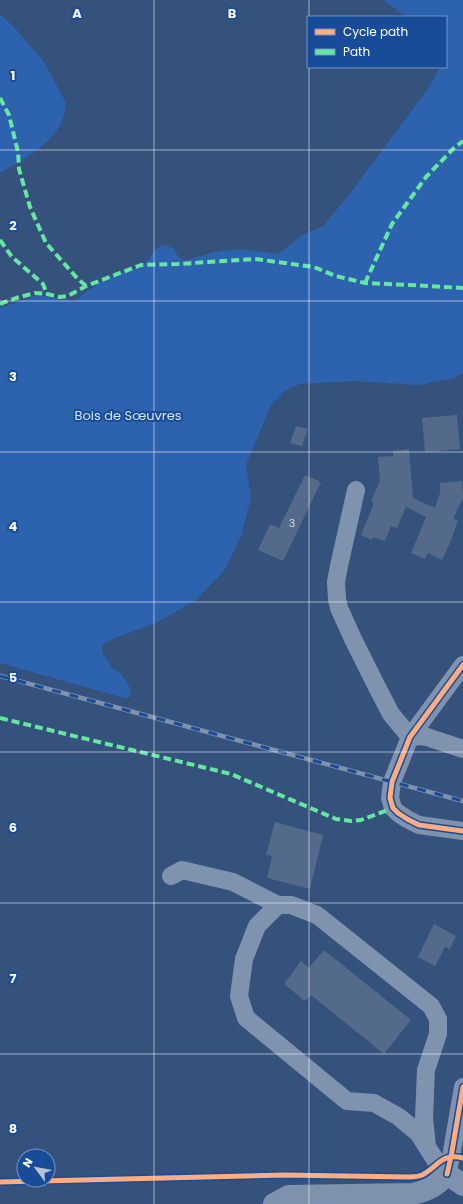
<svg xmlns="http://www.w3.org/2000/svg" width="463" height="1204" font-family="Poppins,sans-serif">
  <rect width="100%" height="100%" fill="#35527c"/>
  <path fill="#2d62af" d="M 384,0 L 463,0 L 463,373 L 454,378 L 418,385 L 355,381 L 300,384 L 286,390 L 271,405 L 246,465 L 251,498 L 241,536 L 224,571 L 196,600 L 156,623 L 117,637 L 103,644 L 102,652 L 112,668 L 121,674 L 127,682 L 131,691 L 128,699 L 0,663 L 0,308 L 39,295 L 74,301 L 107,277 L 144,265 L 156,249 L 163,245 L 173,248 L 178,256 L 184,261 L 214,252 L 241,249 L 278,254 L 301,236 L 323,226 L 349,195 L 429,87 L 440,67 L 446,67 L 446,17 L 406,17 Z
    M 0,14 L 14,27 L 44,62 L 66,103 C 65,109 64,116 62,121 C 52,145 21,160 0,173 Z"/>
  <path fill="#536a8b" d="M 457,415 L 460,449 L 425,452 L 422,418 Z
    M 296,426 L 308,429 L 302,446 L 290,443 Z
    M 409,449 L 413,498 L 435,508 L 440,493 L 440,483 L 462,481 L 463,498 L 453,519 L 458,520 L 450,543 L 442,560 L 428,553 L 425,559 L 411,553 L 426,517 L 406,507 L 397,528 L 391,526 L 385,541 L 373,537 L 372,540 L 361,535 L 374,503 L 371,501 L 380,481 L 378,457 L 393,456 L 393,451 Z
    M 305,475 L 321,482 L 283,561 L 258,550 L 270,524 L 279,528 Z
    M 275,822 L 323,835 L 310,889 L 267,878 L 272,856 L 266,855 Z
    M 434,924 L 456,936 L 450,949 L 445,947 L 435,966 L 418,957 Z
    M 324,950 L 411,1020 L 384,1054 L 311,995 L 305,1001 L 284,984 L 301,961 L 309,968 Z"/>
  <g fill="none" stroke-linecap="round" stroke-linejoin="round">
    <path stroke="#8093ae" stroke-width="18" d="M 356,490 L 339,566 L 336,582 L 337,599 L 339,608 L 353,639 L 379,691 L 391,714 L 410,737 L 421,736 L 427,737 L 463,749
      M 463,665 L 410,737 L 392,782 L 390,798 L 393,808 L 398,813 L 407,819 L 419,825 L 463,831
      M 171,876 L 182,870 L 233,882 L 278,905
      M 278,905 L 291,905 L 317,915 L 431,1006 L 438,1019 L 438,1034 L 426,1070 L 424,1118 L 427,1147 L 418,1133 L 399,1117 L 374,1103 L 347,1101 L 246,1018 L 239,996 L 244,959 L 257,926 Z
      M 427,1147 L 438,1164 L 447,1174
      M 447,1174 L 451,1157 L 463,1087"/>
    <path stroke="#7f92ad" stroke-width="22" d="M 274,1204 L 289,1196 L 413,1194 C 431,1189 435,1187 447,1174 L 463,1185"/>
    <g stroke="#7f92ad" stroke-width="4.5">
      <path id="rail" d="M 0,676 L 463,801"/>
    </g>
    <use href="#rail" stroke="#184c99" stroke-width="3" stroke-dasharray="9" stroke-linecap="butt"/>
    <path stroke="#66e7a1" stroke-width="4" stroke-dasharray="8 4" stroke-linecap="butt" d="M 0,98 L 9,115 L 18,152 L 19,169 L 30,207 L 46,243 L 77,278 L 86,286
      M 0,240 L 12,257 L 43,284 L 47,294
      M 365,283 L 392,224 L 426,177 L 453,149 L 463,141
      M 0,304 L 16,298 L 35,293 L 47,294 L 60,297 L 68,296 L 86,286 L 141,265 L 178,264 L 255,259 L 314,267 L 336,276 L 365,283 L 410,285 L 463,288
      M 0,718 L 231,774 L 336,819 L 351,821 L 361,820 L 393,808"/>
    <g stroke="#184c99" stroke-width="8">
      <path id="cycleway" d="M 463,665 L 410,737 L 392,782 L 390,798 L 393,808 L 398,813 L 407,819 L 419,825 L 463,831
        M 447,1174 L 451,1157 L 463,1087
        M 0,1182 L 285,1175 L 408,1177 C 413,1177 420,1177 424,1174 C 439,1165 442,1153 463,1158"/>
    </g>
    <use href="#cycleway" stroke="#ffac80" stroke-width="5"/>
  </g>
  <path fill="none" stroke="#fff" stroke-width="1" stroke-opacity="0.55" d="M 154,0 L 154,1204M 309,0 L 309,17M 309,67 L 309,1204M 0,150 L 463,150M 0,301 L 463,301M 0,452 L 463,452M 0,602 L 463,602M 0,752 L 463,752M 0,903 L 463,903M 0,1054 L 463,1054"/>
  <g text-anchor="middle" dominant-baseline="central" stroke-width="4" stroke-linejoin="round" paint-order="stroke">
    <g font-size="11" fill="#d4dae2">
      <text x="292" y="523">3</text>
    </g>
    <g font-size="13" fill="#d4e5fc" stroke="#184c99">
      <text x="128" y="415">Bois de Sœuvres</text>
    </g>
  </g>
  <g font-size="13" text-anchor="middle" font-weight="bold" fill="#fff" stroke="#184c99" stroke-width="4" stroke-linejoin="round" paint-order="stroke">
    <text x="77" y="18">A</text>
    <text x="232" y="18">B</text>
    <text x="13" y="80">1</text>
    <text x="13" y="230">2</text>
    <text x="13" y="381">3</text>
    <text x="13" y="531">4</text>
    <text x="13" y="682">5</text>
    <text x="13" y="832">6</text>
    <text x="13" y="983">7</text>
    <text x="13" y="1133">8</text>
  </g>
  <rect x="307" y="16" width="140" height="52" fill="#184c99" stroke="#7494c2"/>
  <rect x="315" y="29" width="20" height="6" fill="#ffac80" stroke="#7494c2"/>
  <text x="343" y="36" font-size="12" fill="#ffffff">Cycle path</text>
  <rect x="315" y="49" width="20" height="6" fill="#66e7a1" stroke="#7494c2"/>
  <text x="343" y="56" font-size="12" fill="#ffffff">Path</text>
  <g transform="translate(36 1168) rotate(302)"><circle r="19" fill="#184c99" stroke="#7494c2"/>
  <path d="M0-3L7 15L0 10L-7 15Z" fill="#b8c2d1"/>
  <text y="-6" font-size="11" font-weight="bold" text-anchor="middle" fill="#ffffff">N</text>
  </g>
</svg>
